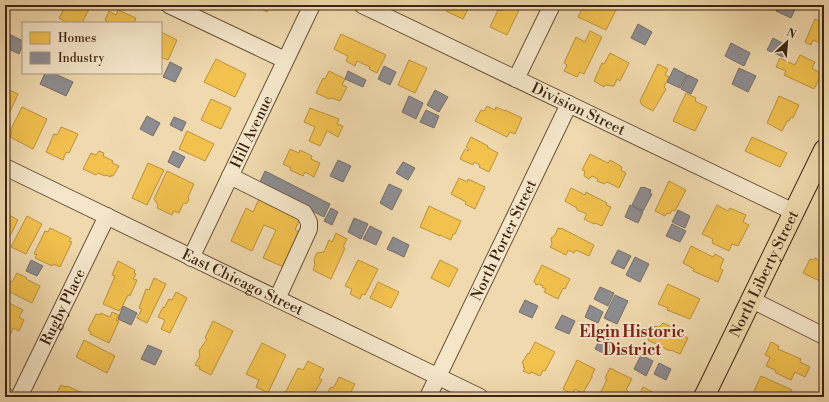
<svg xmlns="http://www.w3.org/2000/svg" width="829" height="402" font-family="'Libre Bodoni',serif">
  <rect width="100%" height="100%" fill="#f0d9ae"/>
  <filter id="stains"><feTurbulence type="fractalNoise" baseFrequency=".005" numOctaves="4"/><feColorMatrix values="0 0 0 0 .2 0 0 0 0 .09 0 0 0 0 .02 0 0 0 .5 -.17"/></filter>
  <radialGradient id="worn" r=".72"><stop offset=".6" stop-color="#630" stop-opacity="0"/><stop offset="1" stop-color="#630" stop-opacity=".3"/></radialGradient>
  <path fill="#f2c14e" stroke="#bc923b" d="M 66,5 L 91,5 L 82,23 L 68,23 L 59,18 Z
    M 254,5 L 271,5 L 267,12 Z
    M 448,5 L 470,5 L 463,19 L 446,11 Z
    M 504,5 L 510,5 L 519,10 L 507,35 L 490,27 L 498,10 L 501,11 Z
    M 584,5 L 610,5 L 617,8 L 606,30 L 578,17 Z
    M 118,10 L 136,18 L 134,23 L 111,23 L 105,20 L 109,11 L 116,15 Z
    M 815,19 L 824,23 L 824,45 L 813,40 L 811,45 L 805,42 Z
    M 590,31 L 602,37 L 584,74 L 580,72 L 577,77 L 564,71 L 567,65 L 564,63 L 576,37 L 585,42 Z
    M 161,32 L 177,40 L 168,60 L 161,57 Z
    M 341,34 L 386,55 L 377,73 L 369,69 L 370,67 L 357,61 L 355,66 L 346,61 L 348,56 L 334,49 Z
    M 610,53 L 629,63 L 620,81 L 617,79 L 614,86 L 605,85 L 604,87 L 594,81 L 602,63 L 604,64 Z
    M 800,55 L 815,62 L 812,68 L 820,73 L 821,75 L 814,89 L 784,75 L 786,71 L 776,67 L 780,58 L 795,65 Z
    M 216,59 L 246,74 L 235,97 L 204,82 Z
    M 409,60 L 427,68 L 415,93 L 398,85 Z
    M 658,64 L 668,69 L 665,75 L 669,77 L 664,87 L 666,89 L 653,111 L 642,105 L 640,101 Z
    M 329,71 L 345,79 L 342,85 L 347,87 L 340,101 L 332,98 L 329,99 L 316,93 L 323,78 L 325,79 Z
    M 5,88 L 18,94 L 8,116 L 5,120 Z
    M 686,93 L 696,98 L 695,101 L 707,107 L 695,131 L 673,121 Z
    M 779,96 L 799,105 L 793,118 L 791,117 L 789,121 L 787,121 L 782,131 L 767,123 Z
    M 211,99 L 231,108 L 221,129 L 201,120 Z
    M 487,106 L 495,110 L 496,107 L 505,111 L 505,110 L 522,118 L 515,134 L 510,132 L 507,137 L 475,121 L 481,110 L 484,111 Z
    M 22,107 L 47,119 L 33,149 L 10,137 L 12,132 L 10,131 Z
    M 310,108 L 339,119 L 337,124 L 343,126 L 338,137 L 327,131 L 320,146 L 309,141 L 315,127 L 304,122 Z
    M 61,127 L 78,134 L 69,153 L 66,152 L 63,160 L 46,152 L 54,134 L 57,135 Z
    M 187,131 L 214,144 L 205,161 L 179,149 Z
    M 471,137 L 488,146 L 487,147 L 498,153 L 489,172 L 479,167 L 480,165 L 474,162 L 473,165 L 460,159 L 465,149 L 468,151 L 469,149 L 466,147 Z
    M 752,137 L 787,153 L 780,167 L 745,151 Z
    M 290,149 L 299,153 L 300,150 L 312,156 L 311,159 L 320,163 L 314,177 L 305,172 L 303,176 L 290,170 L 291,168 L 283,164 Z
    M 99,151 L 104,153 L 103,156 L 113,161 L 112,163 L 119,166 L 113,176 L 111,175 L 111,177 L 106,175 L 105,176 L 98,173 L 96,175 L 83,169 L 91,153 L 96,155 Z
    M 590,154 L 608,163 L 610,160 L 622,167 L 621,170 L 626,173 L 619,188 L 607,182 L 604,184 L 597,181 L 598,179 L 592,176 L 589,179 L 584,176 L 585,171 L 582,170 Z
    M 148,163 L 164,170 L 147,205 L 132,198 Z
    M 167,171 L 194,184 L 188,197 L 189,200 L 187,203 L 183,204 L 179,213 L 174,211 L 172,215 L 157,208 L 158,205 L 154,199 Z
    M 459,178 L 467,182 L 468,179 L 485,187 L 475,209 L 465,204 L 466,202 L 451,194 Z
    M 669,181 L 686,190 L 675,211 L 672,210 L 670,214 L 667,213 L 665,216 L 655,211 Z
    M 571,188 L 585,195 L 586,192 L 607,203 L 606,205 L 611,207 L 602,226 L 595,223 L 594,224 L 584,219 L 587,214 L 577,210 L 577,208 L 565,201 Z
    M 260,197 L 301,216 L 295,230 L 302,234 L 286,268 L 263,258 L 276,230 L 264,225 L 252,251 L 231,241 L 246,208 L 253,212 Z
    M 717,205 L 728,211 L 730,208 L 746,215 L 743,222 L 749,225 L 738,246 L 732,244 L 729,251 L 712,243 L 713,239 L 702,234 Z
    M 429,206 L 461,221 L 455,234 L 453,234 L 451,240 L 440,235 L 440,236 L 420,227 Z
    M 5,211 L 10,214 L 9,215 L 18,220 L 10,236 L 5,233 Z
    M 27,216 L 42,224 L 26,254 L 11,247 Z
    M 50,228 L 71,238 L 69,241 L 72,242 L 60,267 L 53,264 L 52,266 L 35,258 L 37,255 L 34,254 L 45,231 L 48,232 Z
    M 558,228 L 561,229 L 561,228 L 594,245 L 589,256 L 576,250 L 574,253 L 568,250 L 566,255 L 550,247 L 552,244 L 551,238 L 555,235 Z
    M 336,233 L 347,239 L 343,247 L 345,248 L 331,279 L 313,270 L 315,265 L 314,259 L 317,253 L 324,252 L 329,240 L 332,242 Z
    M 691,246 L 713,257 L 715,254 L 724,259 L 720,268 L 723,270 L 718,282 L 693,271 L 694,269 L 683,263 Z
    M 815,258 L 824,263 L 824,283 L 803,273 L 810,259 L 814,260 Z
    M 358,260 L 378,269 L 365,295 L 362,294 L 360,299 L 350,294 L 352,289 L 345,286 Z
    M 440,260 L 458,269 L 449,287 L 431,278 Z
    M 118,261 L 135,270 L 134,273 L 136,274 L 133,279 L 137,280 L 130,296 L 128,295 L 121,309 L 120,309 L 119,311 L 103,304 L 115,276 L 112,275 Z
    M 542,265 L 570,279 L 565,289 L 563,288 L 558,299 L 544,292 L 546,289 L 542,287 L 543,286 L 539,284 L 536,285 L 534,281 Z
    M 17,273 L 27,278 L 26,279 L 40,286 L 32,303 L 8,291 L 9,290 L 5,288 L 9,280 L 12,282 Z
    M 154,278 L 166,284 L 147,323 L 137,318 L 142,309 L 139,308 L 146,289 L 149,290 Z
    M 378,282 L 399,292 L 391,308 L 370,298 Z
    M 668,284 L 700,299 L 690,319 L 667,310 L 668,308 L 658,304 Z
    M 176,292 L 187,298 L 170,333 L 161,329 L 165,320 L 158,317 L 163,307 L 164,308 L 169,299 L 172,300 Z
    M 5,301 L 23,310 L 19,317 L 24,320 L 19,331 L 13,328 L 10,335 L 5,333 Z
    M 112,312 L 119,315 L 116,320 L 119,321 L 109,343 L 90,334 L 91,332 L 88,330 L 96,314 L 100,315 L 101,313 L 110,317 Z
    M 213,321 L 233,331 L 211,375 L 199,369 L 200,367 L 195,365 L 200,356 L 199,351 L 207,339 L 205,338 Z
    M 663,323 L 672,327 L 671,330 L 688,338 L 680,354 L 671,350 L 670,351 L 648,340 L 655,326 L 659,327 Z
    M 84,340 L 115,356 L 107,373 L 76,357 Z
    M 535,342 L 555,352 L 545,371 L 543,370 L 540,376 L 531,372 L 530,374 L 523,371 L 525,368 L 523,367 L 524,364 L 522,363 L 528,353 L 529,354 Z
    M 771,342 L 779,346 L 778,349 L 801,359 L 800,362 L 810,367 L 805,377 L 795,372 L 791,380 L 776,373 L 775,370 L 766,366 L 770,357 L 765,355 Z
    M 262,343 L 286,355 L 268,393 L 256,387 L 259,380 L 246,374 Z
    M 577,360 L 595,369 L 592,375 L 592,377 L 583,393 L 575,389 L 572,394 L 563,389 Z
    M 308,361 L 324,369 L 319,378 L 322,380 L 315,392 L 314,392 L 311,397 L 288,397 L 284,395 L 298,368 L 303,370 Z
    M 610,368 L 632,379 L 626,390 L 628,391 L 625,397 L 603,397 L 604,396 L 600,394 L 607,379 L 605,378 Z
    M 761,376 L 792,390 L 789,397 L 761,397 L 753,393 Z
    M 339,377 L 355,384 L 351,392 L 354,394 L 353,397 L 329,397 L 330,395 L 328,392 L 330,388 L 334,387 Z
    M 61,385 L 66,387 L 67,386 L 92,397 L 55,397 Z
    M 643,387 L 660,396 L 660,397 L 638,397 Z"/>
  <path fill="#8d8d92" stroke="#756e6b" d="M 779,5 L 797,5 L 791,18 L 776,11 Z
    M 638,24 L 652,32 L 645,45 L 631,38 Z
    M 5,32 L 23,41 L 23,44 L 19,54 L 5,47 Z
    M 773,38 L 788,46 L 783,57 L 767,50 Z
    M 731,43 L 750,53 L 744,66 L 725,56 Z
    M 170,62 L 182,68 L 175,82 L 163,77 Z
    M 384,66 L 396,72 L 390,85 L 378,79 Z
    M 674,68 L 687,75 L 680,88 L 667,82 Z
    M 739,68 L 756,76 L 748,92 L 732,84 Z
    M 348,71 L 366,80 L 363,87 L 345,79 Z
    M 45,73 L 53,73 L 73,82 L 66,96 L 40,84 Z
    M 688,75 L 698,80 L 691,94 L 681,89 Z
    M 435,90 L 448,97 L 439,112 L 427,105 Z
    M 409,96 L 423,103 L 416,119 L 402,112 Z
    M 426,110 L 439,116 L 434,128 L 420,122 Z
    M 147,116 L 160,123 L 153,136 L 140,129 Z
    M 174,117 L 186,122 L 182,131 L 170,125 Z
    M 173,151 L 185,157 L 179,168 L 168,162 Z
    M 338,160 L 351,166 L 343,182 L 330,176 Z
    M 403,162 L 415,168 L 408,180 L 396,173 Z
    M 265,171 L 330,204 L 324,217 L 259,184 Z
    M 389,184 L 402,190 L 392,210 L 380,203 Z
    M 641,187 L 642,188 L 643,187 L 651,190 L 650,193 L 652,194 L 643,211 L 632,205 Z
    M 630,205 L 643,212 L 638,223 L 625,217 Z
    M 331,208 L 338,212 L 332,225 L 324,221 Z
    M 678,210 L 690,216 L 685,228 L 672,222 Z
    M 354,218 L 368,224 L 361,239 L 348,232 Z
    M 672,224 L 686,231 L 680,242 L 666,236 Z
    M 370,226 L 382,232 L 376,245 L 363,239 Z
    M 393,237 L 409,245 L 404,257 L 387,249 Z
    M 618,250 L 631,256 L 624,269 L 611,263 Z
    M 635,257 L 649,264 L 640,282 L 626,275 Z
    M 31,260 L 43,266 L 37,276 L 26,271 Z
    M 600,287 L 614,293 L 608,306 L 594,299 Z
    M 615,295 L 628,301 L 617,324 L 604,318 Z
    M 525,300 L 538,306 L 532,318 L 519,312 Z
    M 590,305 L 603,312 L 598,323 L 585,317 Z
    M 123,306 L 137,313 L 131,325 L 118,319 Z
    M 562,315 L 575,321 L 569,334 L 555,328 Z
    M 601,336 L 615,343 L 609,356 L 595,349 Z
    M 148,345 L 162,351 L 155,365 L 141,359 Z
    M 641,355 L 653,361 L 646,376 L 634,369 Z
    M 659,363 L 671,369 L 666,380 L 654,374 Z"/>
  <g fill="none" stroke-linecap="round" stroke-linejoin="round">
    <g stroke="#6a5238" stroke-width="18">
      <g id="minor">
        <path d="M 169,5 L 285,60"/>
        <path id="s1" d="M 362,5 L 794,212"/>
        <path d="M 516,79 L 552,5"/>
        <path id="s2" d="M 5,167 L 480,397"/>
        <path d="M 230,176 L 304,213 L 309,222 L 309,229 L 277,299"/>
        <path id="s3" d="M 191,258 L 312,5"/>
        <path d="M 752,300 L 824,336"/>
        <path d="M 5,396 L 7,397"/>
        <path id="s4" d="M 19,397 L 107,216"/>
        <path id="s5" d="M 428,397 L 569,104"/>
      </g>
    </g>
    <g stroke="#3e2510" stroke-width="22">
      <g id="major">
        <path id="s6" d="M 704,397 L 824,150"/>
      </g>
    </g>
    <use href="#minor" stroke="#f5e6ca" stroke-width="16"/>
    <use href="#major" stroke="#f0d9ae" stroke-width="20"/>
  </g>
  <g text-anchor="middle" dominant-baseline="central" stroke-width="4" stroke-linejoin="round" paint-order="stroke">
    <g font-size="15" fill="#3e2510" stroke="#f5e6ca">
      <text stroke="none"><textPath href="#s1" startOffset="240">Division Street</textPath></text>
      <text stroke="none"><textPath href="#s3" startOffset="140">Hill Avenue</textPath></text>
      <text stroke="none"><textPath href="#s5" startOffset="174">North Porter Street</textPath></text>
      <text stroke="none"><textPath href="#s6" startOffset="137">North Liberty Street</textPath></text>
      <text stroke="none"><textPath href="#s2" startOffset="264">East Chicago Street</textPath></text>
      <text stroke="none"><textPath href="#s4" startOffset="100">Rugby Place</textPath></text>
    </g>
    <g font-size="16" font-weight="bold" fill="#7a1f14" stroke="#f5e6ca">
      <text x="632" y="332">Elgin Historic<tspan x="632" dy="18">District</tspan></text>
    </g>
  </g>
  <rect width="829" height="402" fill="none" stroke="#f0d9ae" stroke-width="20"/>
  <rect x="6" y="6" width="817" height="390" fill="none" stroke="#3e2510" stroke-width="2"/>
  <rect x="10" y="10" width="809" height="382" fill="none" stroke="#3e2510"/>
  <rect x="22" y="22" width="140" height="52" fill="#f5e6ca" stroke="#ac9980"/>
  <rect x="30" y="32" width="20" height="12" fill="#f2c14e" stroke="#ac9980"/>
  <text x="58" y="42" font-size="12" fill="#3e2510">Homes</text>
  <rect x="30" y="52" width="20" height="12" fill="#8d8d92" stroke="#ac9980"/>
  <text x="58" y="62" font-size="12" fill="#3e2510">Industry</text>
  <g transform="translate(787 42) rotate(26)" stroke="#f5e6ca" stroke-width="3" paint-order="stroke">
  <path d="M0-3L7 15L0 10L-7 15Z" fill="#3e2510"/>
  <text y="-6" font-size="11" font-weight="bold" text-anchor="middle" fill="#3e2510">N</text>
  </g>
  <rect width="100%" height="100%" filter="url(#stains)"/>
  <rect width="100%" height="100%" fill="url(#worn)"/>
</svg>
